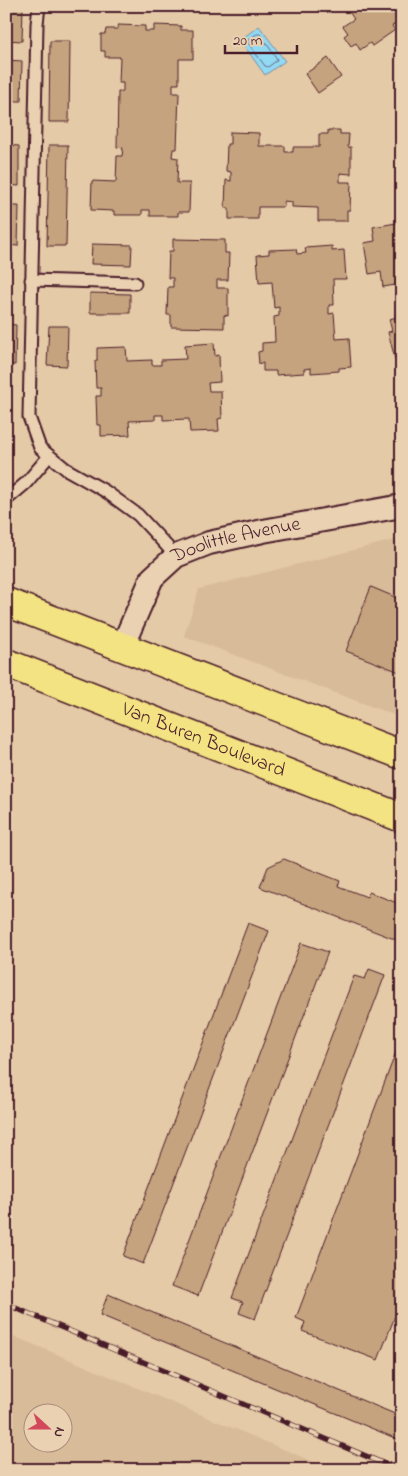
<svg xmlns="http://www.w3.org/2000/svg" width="408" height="1476" font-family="'Indie Flower',sans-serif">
  <rect width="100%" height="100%" fill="#e5caa7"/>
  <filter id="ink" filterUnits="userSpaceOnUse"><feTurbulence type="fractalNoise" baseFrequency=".02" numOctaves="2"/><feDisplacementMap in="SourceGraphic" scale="10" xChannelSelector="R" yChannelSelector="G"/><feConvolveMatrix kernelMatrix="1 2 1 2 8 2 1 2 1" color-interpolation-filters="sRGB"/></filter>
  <g filter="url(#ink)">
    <path fill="#d8bb99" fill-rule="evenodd" d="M 402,538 L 402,718 L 184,636 L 199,589 Z
      M 6,1333 L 333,1470 L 6,1470 ZM 32,1414 L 62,1414 L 62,1444 L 32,1444 Z"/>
    <path fill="#92d9f4" stroke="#758fa4" d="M 259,26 L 285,61 L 265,75 L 240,40 Z"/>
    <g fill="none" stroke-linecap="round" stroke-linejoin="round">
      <path stroke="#67697b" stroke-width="1" d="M 257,34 L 260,34 L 277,59 L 276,61 L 268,67 L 265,66 L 248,43 L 248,40 Z"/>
    </g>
    <path fill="#c5a37e" stroke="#4a1f2b" d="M 6,6 L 23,6 L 22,41 L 6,40 Z
      M 82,6 L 113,6 L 84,12 Z
      M 345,6 L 402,6 L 402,25 L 399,22 L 392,26 L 395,30 L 372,46 L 370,43 L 360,50 L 356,43 L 351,46 L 344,36 L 348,33 L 343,26 L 354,19 Z
      M 118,25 L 145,26 L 145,31 L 154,31 L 154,25 L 181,26 L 181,30 L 193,30 L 193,59 L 179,59 L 179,84 L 173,84 L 173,93 L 179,93 L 177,149 L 173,149 L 172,157 L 178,158 L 177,183 L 190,183 L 189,212 L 178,212 L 178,216 L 150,216 L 150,210 L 142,210 L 142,215 L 114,215 L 114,211 L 91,210 L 92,181 L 116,182 L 117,156 L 122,156 L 123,148 L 117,147 L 118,92 L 123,92 L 123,83 L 119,83 L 120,57 L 105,57 L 105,51 L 101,51 L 101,34 L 105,34 L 106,29 L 118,29 Z
      M 50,41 L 70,41 L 69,122 L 49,122 Z
      M 328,58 L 341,77 L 318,93 L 305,74 Z
      M 6,60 L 22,61 L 21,101 L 6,101 Z
      M 328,130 L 340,130 L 340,134 L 349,134 L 348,147 L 351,147 L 351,174 L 340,173 L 340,182 L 351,182 L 350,210 L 347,210 L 347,221 L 318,221 L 318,208 L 292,207 L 292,202 L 284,201 L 284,207 L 258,207 L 258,219 L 229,219 L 229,208 L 225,208 L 226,180 L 231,181 L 231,172 L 226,171 L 227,144 L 230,144 L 230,132 L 259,133 L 259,146 L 285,146 L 285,152 L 293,152 L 293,147 L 319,147 L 319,134 L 328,134 Z
      M 6,145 L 19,146 L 19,186 L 6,185 Z
      M 49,145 L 68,145 L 66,246 L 47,246 Z
      M 6,206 L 19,206 L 18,246 L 6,245 Z
      M 402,222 L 402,284 L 383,287 L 381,272 L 369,274 L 364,243 L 375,241 L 373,227 Z
      M 173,239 L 225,240 L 225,253 L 229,253 L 228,280 L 217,280 L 217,288 L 228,288 L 228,316 L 224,315 L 224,328 L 171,327 L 171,315 L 167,315 L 168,287 L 173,287 L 173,278 L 168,278 L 169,251 L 173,251 Z
      M 92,244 L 132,245 L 131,265 L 91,264 Z
      M 332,246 L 332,251 L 344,250 L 346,279 L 333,279 L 334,305 L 329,305 L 329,314 L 334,313 L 336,339 L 349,338 L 351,367 L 339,368 L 339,371 L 311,373 L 311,368 L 304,369 L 304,373 L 276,375 L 276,371 L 263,371 L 263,363 L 259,364 L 258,352 L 262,351 L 262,343 L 275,342 L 274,317 L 279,316 L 279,307 L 274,308 L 272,282 L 259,283 L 257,255 L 269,254 L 269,250 L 296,249 L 297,254 L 306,253 L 305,248 Z
      M 90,293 L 130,294 L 130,313 L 90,313 Z
      M 402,312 L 402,364 L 400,357 L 395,359 L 388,332 L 392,331 L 389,319 L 397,317 L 396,313 Z
      M 6,324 L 16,325 L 15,365 L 6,364 Z
      M 49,326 L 68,326 L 67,366 L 47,365 Z
      M 214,343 L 215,356 L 219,355 L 220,382 L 208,383 L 209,391 L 221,391 L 222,418 L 218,419 L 219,431 L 190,432 L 189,419 L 163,420 L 163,415 L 155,415 L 155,420 L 129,421 L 130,435 L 101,436 L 101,425 L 97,425 L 96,396 L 101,396 L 101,388 L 96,388 L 95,361 L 97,361 L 97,348 L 126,347 L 127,361 L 152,360 L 152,365 L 161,365 L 161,360 L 186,359 L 185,345 Z
      M 371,587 L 402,600 L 402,673 L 346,651 Z
      M 284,859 L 340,881 L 338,886 L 367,897 L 369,892 L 402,905 L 402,942 L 260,887 L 268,867 Z
      M 248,923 L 269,931 L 143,1264 L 123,1256 Z
      M 301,943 L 328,952 L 198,1296 L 172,1286 Z
      M 369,969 L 385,975 L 255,1319 L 239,1313 L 243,1302 L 232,1298 L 354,976 L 365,979 Z
      M 402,1036 L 402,1298 L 378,1360 L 302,1331 L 305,1322 L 296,1318 Z
      M 108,1294 L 402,1417 L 402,1441 L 100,1315 Z"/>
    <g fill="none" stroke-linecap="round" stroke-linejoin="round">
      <g stroke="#4a1f2b" stroke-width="15">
        <path id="lane" d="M 39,6 L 37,24 L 29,417 L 40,448 L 66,469 L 105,491 L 138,515 L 176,556
          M 31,280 L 135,283
          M 6,500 L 26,483 L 49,456"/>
      </g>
      <g stroke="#4a1f2b" stroke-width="26">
        <g id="street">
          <path id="s1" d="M 122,647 L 152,578 L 176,556 L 209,543 L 263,531 L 402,506"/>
        </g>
      </g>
      <g stroke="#4a1f2b" stroke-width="31">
        <g id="primary">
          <path d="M 6,602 L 402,755"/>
          <path id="s2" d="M 6,663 L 402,818"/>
        </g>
      </g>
      <use href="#lane" stroke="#ead1b2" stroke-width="11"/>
      <use href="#street" stroke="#ead1b2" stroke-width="22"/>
      <use href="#primary" stroke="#f4e382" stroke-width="28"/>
      <g stroke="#4a1f2b" stroke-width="5.5">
        <path id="rail" d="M 6,1304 L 399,1470"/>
      </g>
      <use href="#rail" stroke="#ead1b2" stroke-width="4" stroke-dasharray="11" stroke-linecap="butt"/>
    </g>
  </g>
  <g text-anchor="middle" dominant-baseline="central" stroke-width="5" stroke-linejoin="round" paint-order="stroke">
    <g font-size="20" fill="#4a1f2b" stroke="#ead1b2">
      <text stroke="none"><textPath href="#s1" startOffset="170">Doolittle Avenue</textPath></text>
      <text stroke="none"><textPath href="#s2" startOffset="212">Van Buren Boulevard</textPath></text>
    </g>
  </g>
  <rect width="408" height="1476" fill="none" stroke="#ead1b2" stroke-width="25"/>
  <rect x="12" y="12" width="383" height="1451" fill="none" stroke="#4a1f2b" stroke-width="2" filter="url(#ink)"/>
  <g transform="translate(48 1428) rotate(111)"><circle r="24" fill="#ead1b2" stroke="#aa8a7c"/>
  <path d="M0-4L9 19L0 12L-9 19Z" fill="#d1495b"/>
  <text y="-8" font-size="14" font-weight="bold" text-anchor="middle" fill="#4a1f2b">N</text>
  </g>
  <path d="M225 45v8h72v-8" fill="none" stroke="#4a1f2b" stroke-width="2.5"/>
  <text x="233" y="45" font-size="15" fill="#4a1f2b" stroke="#ead1b2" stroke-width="4" paint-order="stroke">20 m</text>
</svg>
